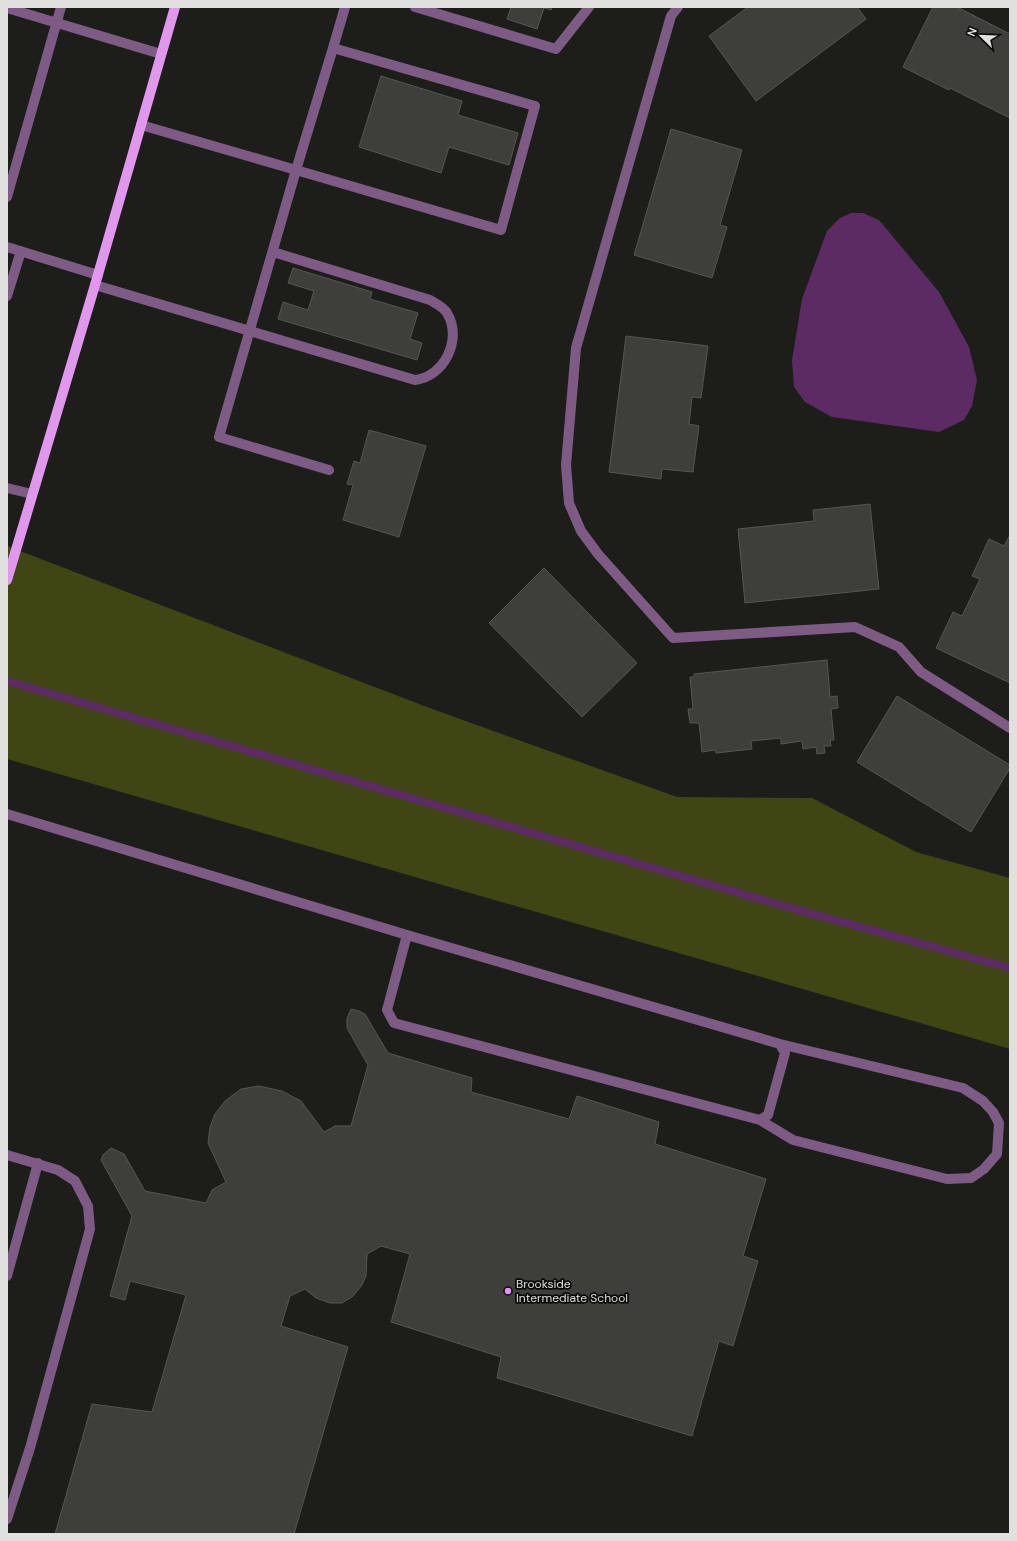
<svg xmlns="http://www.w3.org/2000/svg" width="1017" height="1541" font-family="'DM Sans',sans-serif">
  <rect width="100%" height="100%" fill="#1d1e1a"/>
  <path fill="#3f4513" d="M 7,546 L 427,707 L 677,797 L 812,798 L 916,852 L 1010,878 L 1010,1049 L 7,759 Z"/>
  <path fill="#5c2b64" d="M 851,213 L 863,213 L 879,220 L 939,292 L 969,347 L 977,380 L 972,406 L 964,420 L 939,432 L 832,417 L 805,402 L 794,387 L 792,360 L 802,299 L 827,231 L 840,218 Z"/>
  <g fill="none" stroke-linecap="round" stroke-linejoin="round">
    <path stroke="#5c2b64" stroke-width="8" d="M 7,681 L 791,908 L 1010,968"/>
  </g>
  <path fill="#3e3f3b" stroke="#555651" d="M 511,7 L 552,7 L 551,10 L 544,8 L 537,29 L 507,19 Z
    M 748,7 L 857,7 L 866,19 L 756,101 L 709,36 Z
    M 933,7 L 957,7 L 1010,34 L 1010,118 L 950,88 L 949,90 L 903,67 Z
    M 381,76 L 462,101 L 458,115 L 518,133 L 509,165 L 449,147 L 441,173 L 359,147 Z
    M 671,129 L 742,150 L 720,225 L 727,227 L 712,278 L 634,255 Z
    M 293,268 L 372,292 L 370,299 L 418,313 L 410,339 L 422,343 L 417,360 L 278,319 L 283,302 L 308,310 L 314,291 L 288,283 Z
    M 626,336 L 708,346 L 701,398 L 692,397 L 689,424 L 699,426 L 693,472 L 662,469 L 661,479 L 609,472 Z
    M 369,430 L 426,446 L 399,537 L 343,520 L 353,485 L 347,484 L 354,461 L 360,463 Z
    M 870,504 L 879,589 L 745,603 L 738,529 L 814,521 L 813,510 Z
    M 1010,535 L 1010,683 L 936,648 L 953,612 L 962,616 L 980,579 L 972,576 L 989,539 L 1004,546 Z
    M 544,568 L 637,663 L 582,717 L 489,623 Z
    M 827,660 L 830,697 L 837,696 L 838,708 L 831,709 L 834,740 L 830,740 L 831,746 L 824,746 L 825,753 L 817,754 L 816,747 L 803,749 L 802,741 L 781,744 L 781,738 L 751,741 L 752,749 L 716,753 L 715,750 L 702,752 L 699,723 L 690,723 L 688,709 L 693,709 L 690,677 L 694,677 L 694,674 Z
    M 897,696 L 1010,765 L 1010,768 L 971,832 L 857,762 Z
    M 351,1009 L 359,1011 L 365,1014 L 388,1053 L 472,1078 L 471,1092 L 569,1119 L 577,1096 L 659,1122 L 655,1144 L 766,1179 L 743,1256 L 758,1261 L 733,1346 L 719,1341 L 692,1436 L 497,1378 L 501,1357 L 391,1322 L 410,1254 L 381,1246 L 367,1254 L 366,1276 L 362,1285 L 352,1297 L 342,1303 L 330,1303 L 316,1298 L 305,1289 L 290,1296 L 281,1326 L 348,1347 L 294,1534 L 55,1534 L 92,1404 L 152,1412 L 186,1295 L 130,1281 L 125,1300 L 110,1296 L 132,1216 L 101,1160 L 103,1155 L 111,1148 L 124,1154 L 145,1191 L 206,1203 L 212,1190 L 226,1182 L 208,1143 L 210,1127 L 215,1114 L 225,1101 L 241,1089 L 259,1086 L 282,1091 L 301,1101 L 324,1132 L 335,1126 L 351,1126 L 368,1065 L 347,1028 L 347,1018 Z"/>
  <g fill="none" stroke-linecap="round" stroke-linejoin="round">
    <path stroke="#7e5b84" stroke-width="10" d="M 415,7 L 556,49 L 589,7
      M 678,7 L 671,16 L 576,348 L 566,465 L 569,503 L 581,531 L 598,554 L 673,638 L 855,627 L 899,647 L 921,672 L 1010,728
      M 7,8 L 161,54
      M 333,48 L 345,7
      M 141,125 L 296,170 L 333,48 L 535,106 L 501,230 L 296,170 L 219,437 L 329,470
      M 7,197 L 61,7
      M 7,247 L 98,275
      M 95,285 L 415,380 C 444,377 463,339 447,313 C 444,307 435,303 430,300 L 273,252
      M 7,296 L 21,251
      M 7,488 L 32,494
      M 7,814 L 407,935 L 780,1044 L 785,1053 L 768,1115 L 760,1120 L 394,1023 L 387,1010 L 407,935
      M 760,1120 L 793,1140 L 947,1179 L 971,1178 L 984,1169 L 997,1154 L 999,1123 L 993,1112 L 983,1101 L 963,1088 L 780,1044
      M 7,1155 L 58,1170 L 75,1181 L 88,1206 L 90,1229 L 30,1448 L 7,1519
      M 7,1276 L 38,1163"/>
    <path stroke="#e297ef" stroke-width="10" d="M 7,580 L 95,285 L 175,7"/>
  </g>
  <circle fill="#eb8dfc" stroke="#080807" stroke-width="1.5" cx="508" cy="1291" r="4"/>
  <g text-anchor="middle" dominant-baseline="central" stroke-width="3.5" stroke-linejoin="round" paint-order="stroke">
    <g font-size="12" fill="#e0e0de" stroke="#080807" text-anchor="start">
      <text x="516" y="1284">Brookside<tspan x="516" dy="14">Intermediate School</tspan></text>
    </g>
  </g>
  <rect width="1017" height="1541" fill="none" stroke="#e0e0de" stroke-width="16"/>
  <g transform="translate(981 36) rotate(293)" stroke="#080807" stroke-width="3" paint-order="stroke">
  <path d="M0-3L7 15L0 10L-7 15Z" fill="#e0e0de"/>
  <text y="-6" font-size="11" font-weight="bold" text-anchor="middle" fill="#e0e0de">N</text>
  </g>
</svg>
